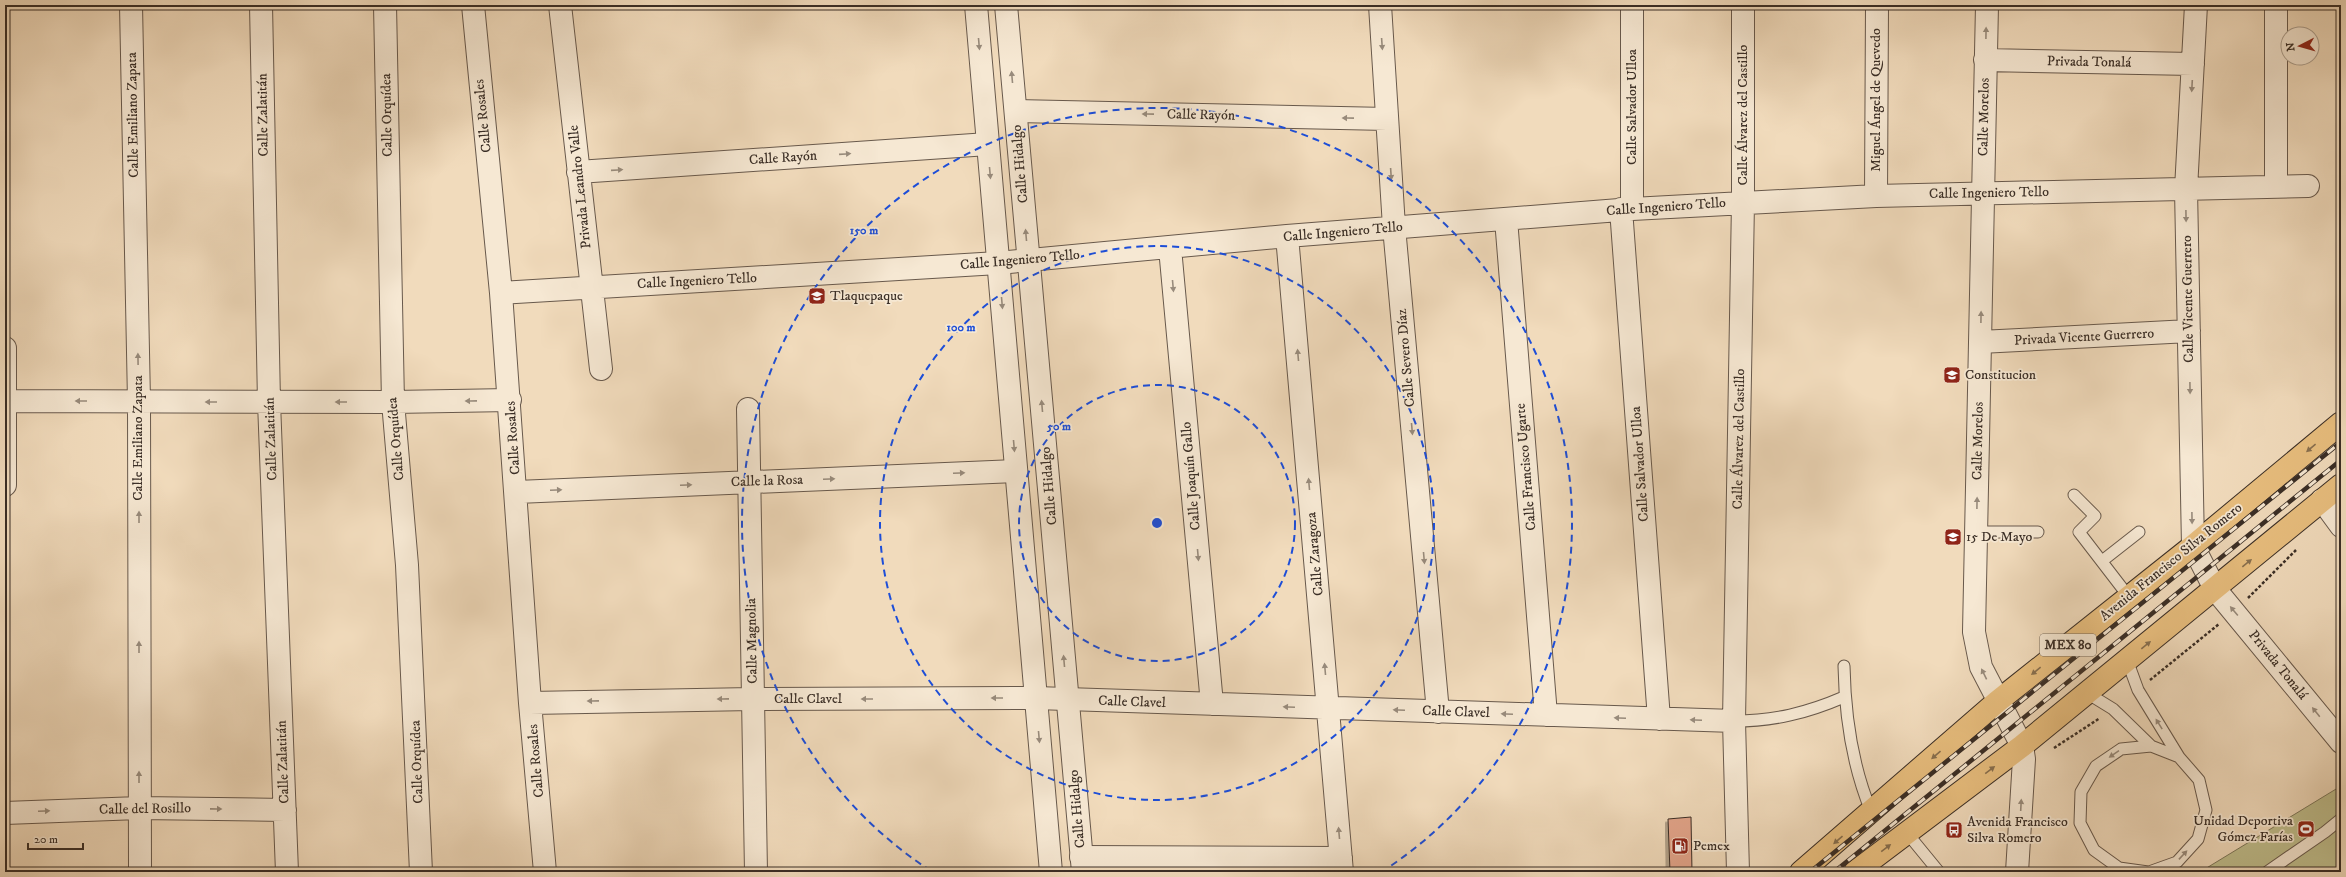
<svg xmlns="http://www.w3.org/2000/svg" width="2346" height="877" font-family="'IM FELL DW Pica',serif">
  <defs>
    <filter id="shadow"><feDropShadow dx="-3.5" dy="3.5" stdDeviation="0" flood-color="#0004"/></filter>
  </defs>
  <rect width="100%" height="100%" fill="#f1dbbc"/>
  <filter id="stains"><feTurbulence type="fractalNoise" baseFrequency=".005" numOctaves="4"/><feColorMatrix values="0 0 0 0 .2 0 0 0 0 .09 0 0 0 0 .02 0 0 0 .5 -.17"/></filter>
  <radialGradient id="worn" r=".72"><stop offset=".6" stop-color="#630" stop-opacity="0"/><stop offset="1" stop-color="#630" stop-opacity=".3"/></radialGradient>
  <path fill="#bfbe8d" stroke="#7c765a" d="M 2341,786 L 2341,872 L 2200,872 Z"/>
  <path fill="#e3a58b" stroke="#3a2e26" filter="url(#shadow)" d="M 1691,817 L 1692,872 L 1670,872 L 1668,819 Z"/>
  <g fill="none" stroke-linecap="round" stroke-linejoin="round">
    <g stroke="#68594c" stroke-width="13">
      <path id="service" d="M 2074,495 L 2095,516 L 2079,532 L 2129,597
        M 1976,532 L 2038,532
        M 2102,561 L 2139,532
        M 2127,660 L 2138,690 L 2179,757
        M 1844,666 C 1845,717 1852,765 1871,811
        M 2087,693 L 2113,709 L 2151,746 L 2179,757 L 2199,780 L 2206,810 L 2198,839 L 2177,862 L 2149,872
        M 1734,721 C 1774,721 1807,713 1844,697
        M 1907,833 L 1939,872
        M 2148,872 L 2119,868 L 2094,850 L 2080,823 L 2081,792 L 2096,766 L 2121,749 L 2151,746
        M 2267,872 L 2325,832 L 2341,819"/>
    </g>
    <g stroke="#68594c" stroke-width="24">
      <path id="minor" d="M 131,5 L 139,401 L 140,872
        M 261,5 L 269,402 L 287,872
        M 385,5 L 393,402 L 407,565 L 421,872
        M 473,5 L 501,293 L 530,703 L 545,872
        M 560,5 L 601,369
        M 1380,5 L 1394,227 L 1438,712
        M 1632,5 L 1632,209
        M 1987,5 L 1974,632 L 1981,667 L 2022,746 L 2024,759 L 2017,872
        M 2196,5 L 2186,189 L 2193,546 L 2215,589 L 2341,742
        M 2276,5 L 2276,186
        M 1985,60 L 2193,64
        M 1016,111 L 1387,119
        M 578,172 L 988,144
        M 1876,196 L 1877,5
        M 1621,209 L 1659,719
        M 1506,219 L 1546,715
        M 1287,236 L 1342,872
        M 1170,248 L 1212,704
        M 501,293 L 998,263 L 1287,236 L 1632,209 L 1876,196 L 2308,186
        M 1980,342 L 2189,331
        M 5,348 L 5,485
        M 5,401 L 393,402 L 510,400
        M 748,409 L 756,872
        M 517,492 L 1016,471
        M 2322,500 L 2341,526
        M 530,703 L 752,699 L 1036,698 L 1734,721
        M 5,813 L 139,808 L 285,810
        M 1081,857 L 1341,858
        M 1738,872 L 1734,721 L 1743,202 L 1743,5"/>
    </g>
    <g stroke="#68594c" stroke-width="24">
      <path id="tertiary" d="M 976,5 L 1051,872
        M 1006,5 L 1083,872"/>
    </g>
    <g stroke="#3a2e26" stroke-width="24">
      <path id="primary" d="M 1801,872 L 1998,701 L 2193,546 L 2341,423
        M 1855,872 L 2022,746 L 2341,485"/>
    </g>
    <path stroke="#3a2e26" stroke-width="2.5" stroke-dasharray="3 2" stroke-linecap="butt" d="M 2248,598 L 2296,550
      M 2150,680 L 2219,624
      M 2054,748 L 2100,718"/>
    <use href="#service" stroke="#f6e8d3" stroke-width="11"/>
    <use href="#minor" stroke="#f6e8d3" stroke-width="22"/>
    <use href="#tertiary" stroke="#f6e8d3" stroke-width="22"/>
    <use href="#primary" stroke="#e8be7e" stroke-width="22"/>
    <g stroke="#3a2e26" stroke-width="4.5">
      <path id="rail" d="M 1810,872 L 2341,442
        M 1834,872 L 2341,460"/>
    </g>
    <use href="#rail" stroke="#f6e8d3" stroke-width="3" stroke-dasharray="9" stroke-linecap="butt"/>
  </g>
  <defs><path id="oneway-solid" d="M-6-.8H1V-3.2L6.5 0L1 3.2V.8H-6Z"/></defs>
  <g fill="#988b7c">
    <use href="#oneway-solid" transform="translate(1986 33) rotate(-89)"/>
    <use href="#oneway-solid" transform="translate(979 44) rotate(85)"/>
    <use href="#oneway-solid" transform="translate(1382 44) rotate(86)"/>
    <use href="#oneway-solid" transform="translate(1012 77) rotate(-95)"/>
    <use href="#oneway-solid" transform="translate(2192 86) rotate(93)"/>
    <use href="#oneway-solid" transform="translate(1148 114) rotate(-179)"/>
    <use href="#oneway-solid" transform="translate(1348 118) rotate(-179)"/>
    <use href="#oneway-solid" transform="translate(845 154) rotate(-4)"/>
    <use href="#oneway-solid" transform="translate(617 170) rotate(-4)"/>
    <use href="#oneway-solid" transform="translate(990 173) rotate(85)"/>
    <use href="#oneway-solid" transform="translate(1391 174) rotate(86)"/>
    <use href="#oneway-solid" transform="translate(2186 216) rotate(89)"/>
    <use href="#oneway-solid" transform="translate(1026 235) rotate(-95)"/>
    <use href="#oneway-solid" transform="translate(1173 286) rotate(85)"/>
    <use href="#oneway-solid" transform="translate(1002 303) rotate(85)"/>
    <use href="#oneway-solid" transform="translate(1981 317) rotate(-89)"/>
    <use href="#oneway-solid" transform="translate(1298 355) rotate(-95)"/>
    <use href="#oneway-solid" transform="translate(138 359) rotate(-91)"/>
    <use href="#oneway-solid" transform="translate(2190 388) rotate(89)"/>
    <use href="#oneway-solid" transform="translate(81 401) rotate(-180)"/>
    <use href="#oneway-solid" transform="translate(471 401) rotate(179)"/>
    <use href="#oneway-solid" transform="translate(211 402) rotate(-180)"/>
    <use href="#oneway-solid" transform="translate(341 402) rotate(-180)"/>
    <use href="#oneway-solid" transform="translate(1042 406) rotate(-95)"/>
    <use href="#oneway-solid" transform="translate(1412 429) rotate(85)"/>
    <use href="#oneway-solid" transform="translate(1014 446) rotate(85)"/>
    <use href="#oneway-solid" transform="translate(959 473) rotate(-2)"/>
    <use href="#oneway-solid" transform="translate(829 479) rotate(-2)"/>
    <use href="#oneway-solid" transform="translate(1309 484) rotate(-95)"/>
    <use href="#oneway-solid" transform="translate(686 485) rotate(-2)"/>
    <use href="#oneway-solid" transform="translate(556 490) rotate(-2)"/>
    <use href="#oneway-solid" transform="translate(1977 503) rotate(-89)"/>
    <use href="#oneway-solid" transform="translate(139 517) rotate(-90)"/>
    <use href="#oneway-solid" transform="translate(2192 518) rotate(89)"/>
    <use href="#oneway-solid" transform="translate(1198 555) rotate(85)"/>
    <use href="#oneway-solid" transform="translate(1424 558) rotate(85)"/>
    <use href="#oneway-solid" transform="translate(2234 611) rotate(-130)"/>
    <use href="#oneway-solid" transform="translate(139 647) rotate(-90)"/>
    <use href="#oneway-solid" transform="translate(1064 661) rotate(-95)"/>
    <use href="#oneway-solid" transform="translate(1325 669) rotate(-95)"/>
    <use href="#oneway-solid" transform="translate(1984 674) rotate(-116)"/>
    <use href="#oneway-solid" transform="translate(997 698) rotate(180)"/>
    <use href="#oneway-solid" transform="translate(723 699) rotate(179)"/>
    <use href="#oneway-solid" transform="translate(867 699) rotate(180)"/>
    <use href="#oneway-solid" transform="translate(593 701) rotate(179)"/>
    <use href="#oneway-solid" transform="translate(1289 707) rotate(-178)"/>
    <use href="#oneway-solid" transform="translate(1399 710) rotate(-178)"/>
    <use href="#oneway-solid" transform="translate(2316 712) rotate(-129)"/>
    <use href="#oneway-solid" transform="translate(1507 714) rotate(-178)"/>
    <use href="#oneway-solid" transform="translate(1620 718) rotate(-178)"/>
    <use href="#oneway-solid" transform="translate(1696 720) rotate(-178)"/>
    <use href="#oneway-solid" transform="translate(2159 724) rotate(-122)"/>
    <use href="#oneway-solid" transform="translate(1039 737) rotate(85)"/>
    <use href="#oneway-solid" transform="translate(2114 754) rotate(146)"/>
    <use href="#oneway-solid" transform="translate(139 777) rotate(-90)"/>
    <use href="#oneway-solid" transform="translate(2021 805) rotate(-87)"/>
    <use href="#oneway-solid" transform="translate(216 809) rotate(1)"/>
    <use href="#oneway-solid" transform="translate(44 811) rotate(-2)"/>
    <use href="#oneway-solid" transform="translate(1339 833) rotate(-95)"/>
    <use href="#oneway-solid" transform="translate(2183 855) rotate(-47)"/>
  </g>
  <g fill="#886f4e">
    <use href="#oneway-solid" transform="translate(2311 448) rotate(140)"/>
    <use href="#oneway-solid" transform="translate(2247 563) rotate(-39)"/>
    <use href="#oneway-solid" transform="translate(2146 645) rotate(-39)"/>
    <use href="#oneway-solid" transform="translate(2036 671) rotate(141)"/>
    <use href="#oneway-solid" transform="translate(1936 755) rotate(139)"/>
    <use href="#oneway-solid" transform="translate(1990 770) rotate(-37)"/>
    <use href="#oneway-solid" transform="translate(1838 840) rotate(139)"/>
    <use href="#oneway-solid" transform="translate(1886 848) rotate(-37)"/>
  </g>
  <g fill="none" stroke="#1d4ed8" stroke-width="2" stroke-dasharray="7 5">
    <circle cx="1157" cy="523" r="138"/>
    <circle cx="1157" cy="523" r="277"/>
    <path d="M931 871A415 415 0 1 1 1383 871"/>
  </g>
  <defs>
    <g id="school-square" transform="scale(0.9)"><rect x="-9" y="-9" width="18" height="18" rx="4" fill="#8f2418" stroke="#f6e8d3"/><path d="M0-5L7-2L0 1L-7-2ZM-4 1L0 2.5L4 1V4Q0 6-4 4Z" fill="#fff"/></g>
    <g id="stadium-square" transform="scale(0.9)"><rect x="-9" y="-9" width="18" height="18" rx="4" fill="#8f2418" stroke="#f6e8d3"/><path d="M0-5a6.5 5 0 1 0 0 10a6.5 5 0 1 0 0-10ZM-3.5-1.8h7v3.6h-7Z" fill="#fff"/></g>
    <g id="bus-square" transform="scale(0.9)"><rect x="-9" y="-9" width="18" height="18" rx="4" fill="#8f2418" stroke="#f6e8d3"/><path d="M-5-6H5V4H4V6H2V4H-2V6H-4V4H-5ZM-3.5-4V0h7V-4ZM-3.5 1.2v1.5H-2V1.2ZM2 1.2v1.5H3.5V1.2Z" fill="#fff"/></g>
    <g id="fuel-square" transform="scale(0.9)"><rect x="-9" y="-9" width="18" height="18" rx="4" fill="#8f2418" stroke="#f6e8d3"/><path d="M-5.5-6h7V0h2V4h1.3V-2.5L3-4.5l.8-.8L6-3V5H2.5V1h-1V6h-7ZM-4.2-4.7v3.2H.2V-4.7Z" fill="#fff"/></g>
  </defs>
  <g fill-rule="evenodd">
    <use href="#school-square" x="817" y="296"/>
    <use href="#school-square" x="1952" y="375"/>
    <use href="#school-square" x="1953" y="537"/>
    <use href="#stadium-square" x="2306" y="829"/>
    <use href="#bus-square" x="1954" y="830"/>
    <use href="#fuel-square" x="1680" y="846"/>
  </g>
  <g text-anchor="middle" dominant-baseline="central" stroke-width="3.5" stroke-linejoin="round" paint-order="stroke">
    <rect fill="#f6e8d3" stroke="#72665a" stroke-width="1" x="2040" y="634" width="56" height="22" rx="3"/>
    <g font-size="13" font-weight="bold" fill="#3a2e26">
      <text x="2068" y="645">MEX 80</text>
    </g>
    <g font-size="14" fill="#3a2e26" stroke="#f6e8d3">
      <text transform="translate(2089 62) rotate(1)">Privada Tonalá</text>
      <text transform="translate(1876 100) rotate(-90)">Miguel Ángel de Quevedo</text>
      <text transform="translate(1632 107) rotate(-90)">Calle Salvador Ulloa</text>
      <text transform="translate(133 115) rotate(-91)">Calle Emiliano Zapata</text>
      <text transform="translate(263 115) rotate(-91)">Calle Zalatitán</text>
      <text transform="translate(387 115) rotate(-91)">Calle Orquídea</text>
      <text transform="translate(1201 115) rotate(1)">Calle Rayón</text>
      <text transform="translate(1743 115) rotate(-90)">Calle Álvarez del Castillo</text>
      <text transform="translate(483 116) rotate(-96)">Calle Rosales</text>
      <text transform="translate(1984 117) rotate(-89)">Calle Morelos</text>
      <text transform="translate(783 158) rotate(-4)">Calle Rayón</text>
      <text transform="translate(1020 164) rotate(-95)">Calle Hidalgo</text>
      <text transform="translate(580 187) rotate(-96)">Privada Leandro Valle</text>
      <text transform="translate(1989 193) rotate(-1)">Calle Ingeniero Tello</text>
      <text transform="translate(1666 207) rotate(-4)">Calle Ingeniero Tello</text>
      <text transform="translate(1343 232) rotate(-5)">Calle Ingeniero Tello</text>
      <text transform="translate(1020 260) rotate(-5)">Calle Ingeniero Tello</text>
      <text transform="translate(697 281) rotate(-3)">Calle Ingeniero Tello</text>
      <text transform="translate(2188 299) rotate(-91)">Calle Vicente Guerrero</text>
      <text transform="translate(2084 337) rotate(-3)">Privada Vicente Guerrero</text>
      <text transform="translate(1406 358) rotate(-95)">Calle Severo Díaz</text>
      <text transform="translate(138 438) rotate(-90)">Calle Emiliano Zapata</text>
      <text transform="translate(513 438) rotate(-94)">Calle Rosales</text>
      <text transform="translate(271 439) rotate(-92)">Calle Zalatitán</text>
      <text transform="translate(396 439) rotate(-95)">Calle Orquídea</text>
      <text transform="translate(1739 439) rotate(-89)">Calle Álvarez del Castillo</text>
      <text transform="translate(1978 441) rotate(-89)">Calle Morelos</text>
      <text transform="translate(1640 464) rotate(-94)">Calle Salvador Ulloa</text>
      <text transform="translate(1526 467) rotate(-95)">Calle Francisco Ugarte</text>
      <text transform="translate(1191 476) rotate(-95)">Calle Joaquín Gallo</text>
      <text transform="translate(767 481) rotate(-2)">Calle la Rosa</text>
      <text transform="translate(1049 486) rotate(-95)">Calle Hidalgo</text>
      <text transform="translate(1315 554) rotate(-95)">Calle Zaragoza</text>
      <text transform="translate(2171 562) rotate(-39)">Avenida Francisco Silva Romero</text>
      <text transform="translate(752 641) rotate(-91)">Calle Magnolia</text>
      <text transform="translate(2278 665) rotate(51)">Privada Tonalá</text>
      <text x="808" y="699">Calle Clavel</text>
      <text transform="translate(1132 702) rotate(2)">Calle Clavel</text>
      <text transform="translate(1456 712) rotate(2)">Calle Clavel</text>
      <text transform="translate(536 761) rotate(-95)">Calle Rosales</text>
      <text transform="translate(283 762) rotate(-92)">Calle Zalatitán</text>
      <text transform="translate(417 762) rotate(-92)">Calle Orquídea</text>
      <text transform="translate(145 809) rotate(-1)">Calle del Rosillo</text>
      <text transform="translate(1077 809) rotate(-95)">Calle Hidalgo</text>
    </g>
    <g font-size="14" fill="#3a2e26" stroke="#f6e8d3" text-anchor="start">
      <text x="830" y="296">Tlaquepaque</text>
      <text x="1965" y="375">Constitucion</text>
      <text x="1966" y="537">15 De Mayo</text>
      <text x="2293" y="821" text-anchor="end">Unidad Deportiva<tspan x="2293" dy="16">Gómez Farías</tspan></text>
      <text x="1967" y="822">Avenida Francisco<tspan x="1967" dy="16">Silva Romero</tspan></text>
      <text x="1693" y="846">Pemex</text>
    </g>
  </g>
  <circle cx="1157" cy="523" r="6" fill="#1d4ed8" stroke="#f6e8d3" stroke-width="2"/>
  <g font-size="12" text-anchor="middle" font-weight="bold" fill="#1d4ed8" stroke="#f6e8d3" stroke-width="3.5" stroke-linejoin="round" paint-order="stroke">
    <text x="864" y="234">150 m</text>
    <text x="961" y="331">100 m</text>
    <text x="1059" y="430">50 m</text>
  </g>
  <rect width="2346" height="877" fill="none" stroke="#f1dbbc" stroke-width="20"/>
  <rect x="6" y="6" width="2334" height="865" fill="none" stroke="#3a2e26" stroke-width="2"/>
  <rect x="10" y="10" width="2326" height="857" fill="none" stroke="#3a2e26"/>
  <g transform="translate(2300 46) rotate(264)"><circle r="19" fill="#f6e8d3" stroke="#ab9e8e"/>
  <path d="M0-3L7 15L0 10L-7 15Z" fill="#8f2418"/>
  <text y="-6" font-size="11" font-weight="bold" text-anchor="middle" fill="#3a2e26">N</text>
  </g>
  <path d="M28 843v6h55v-6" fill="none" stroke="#3a2e26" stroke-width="2"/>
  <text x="34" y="843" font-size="12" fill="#3a2e26" stroke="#f6e8d3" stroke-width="3" paint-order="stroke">20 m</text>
  <rect width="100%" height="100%" filter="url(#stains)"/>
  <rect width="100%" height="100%" fill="url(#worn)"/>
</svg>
